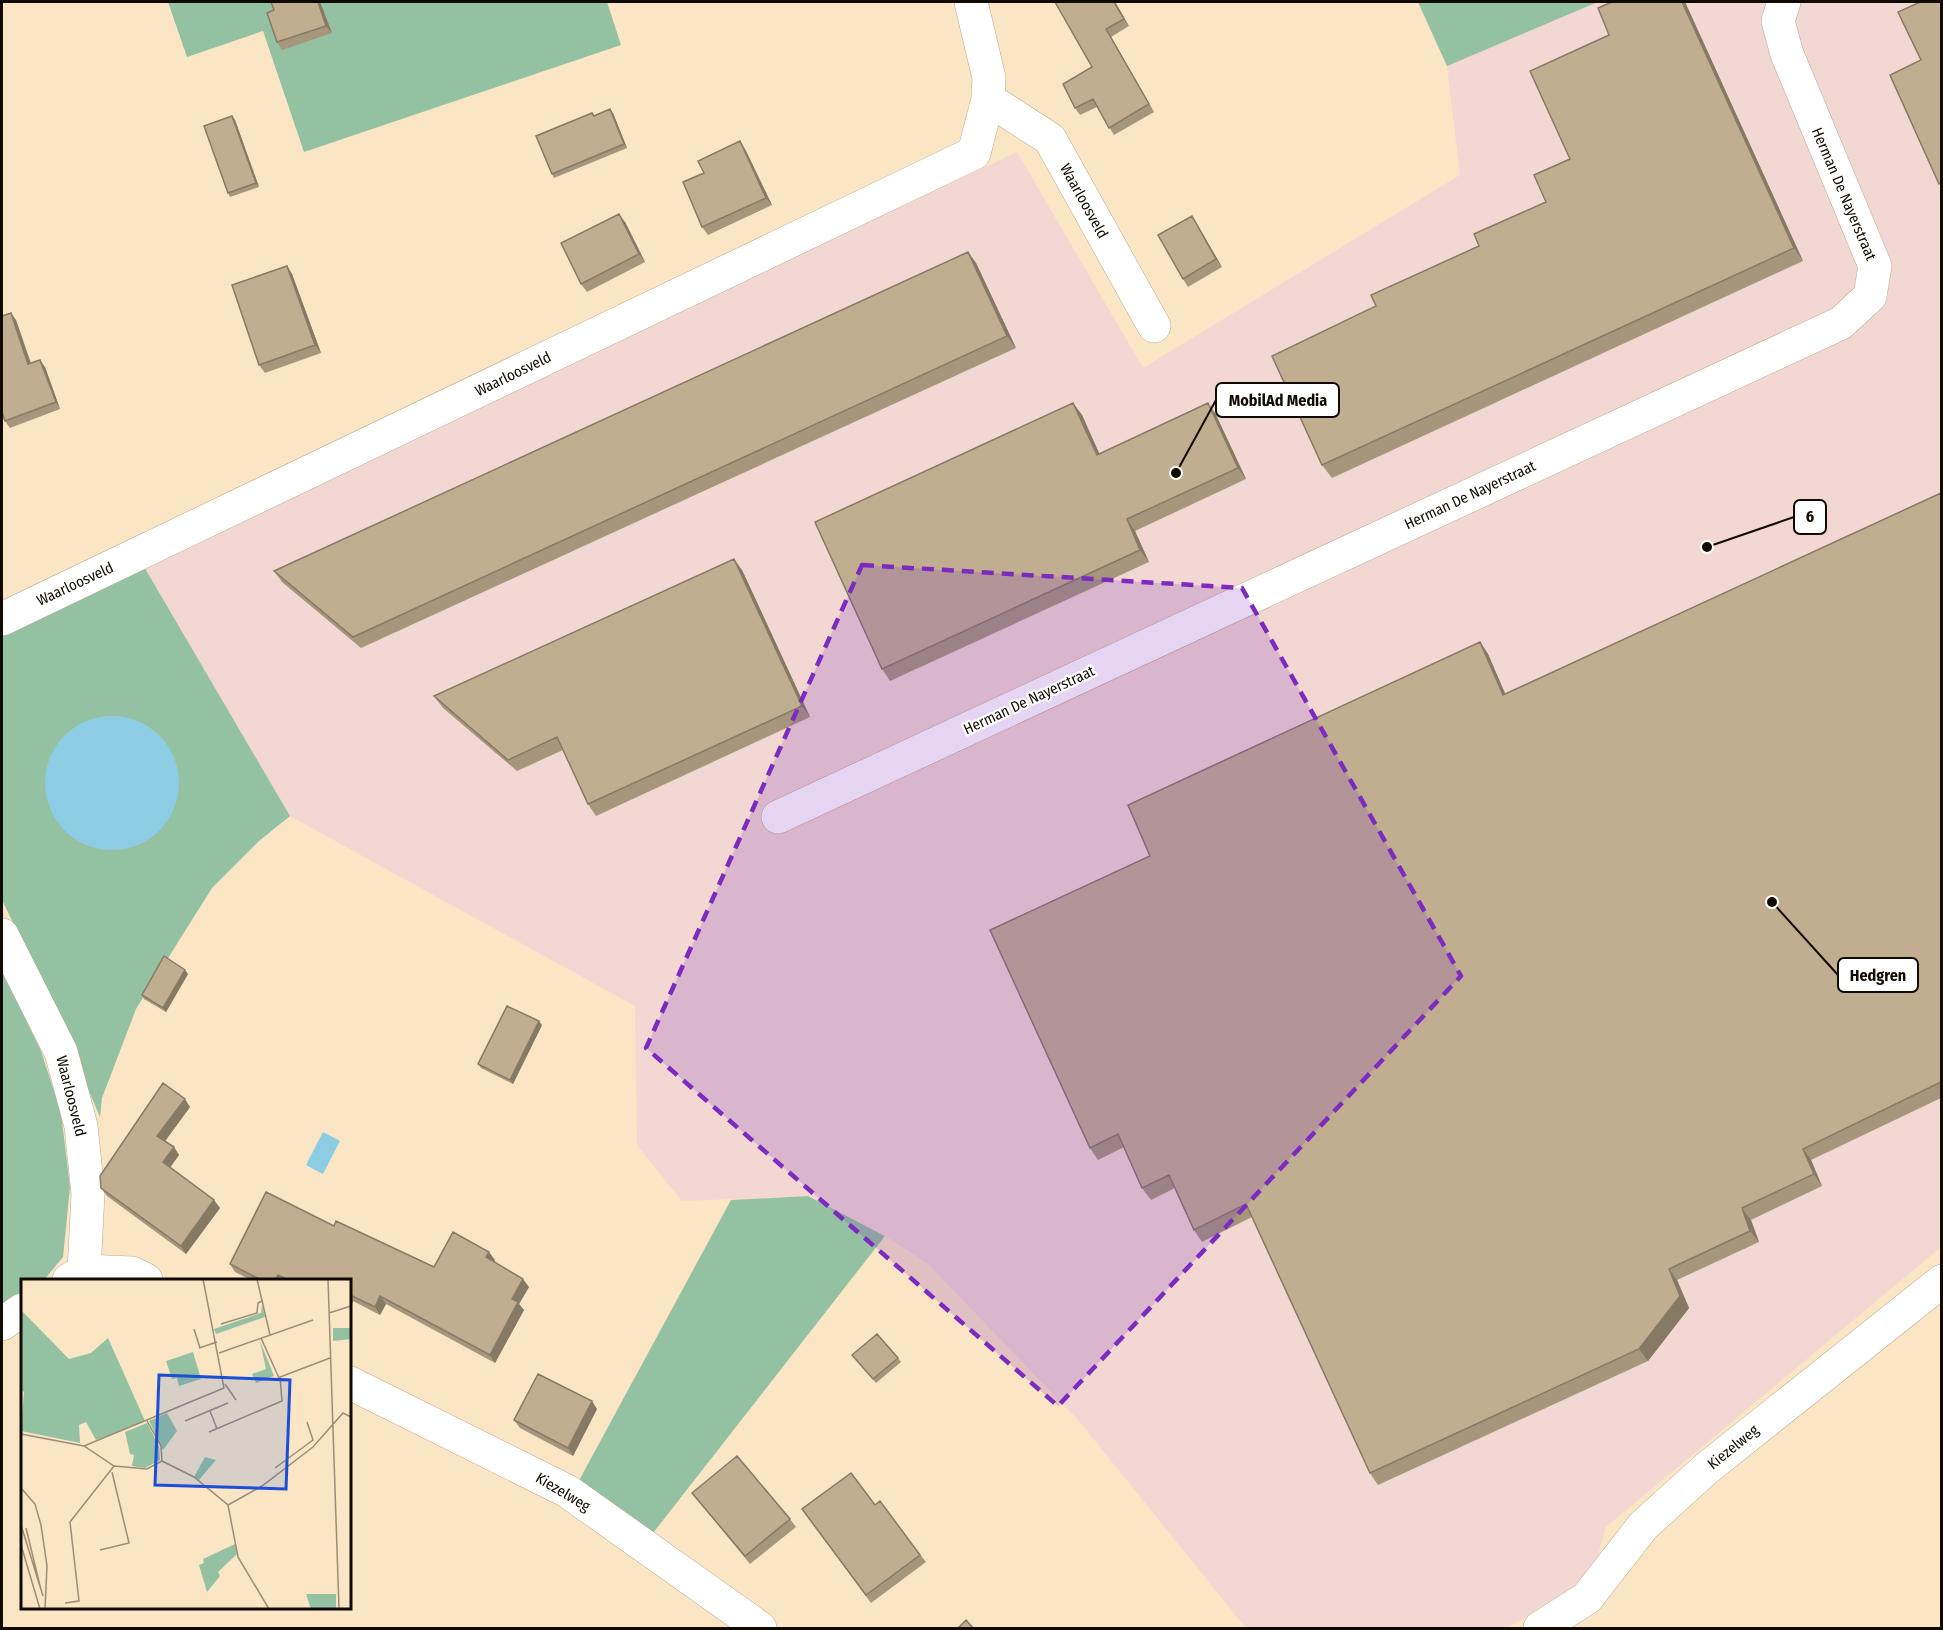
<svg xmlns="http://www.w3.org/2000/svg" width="1943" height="1630" font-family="'Fira Sans Condensed',sans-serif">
  <rect width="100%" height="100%" fill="#fae5c5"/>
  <path fill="#f2d7d3" d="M 1418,2 L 1941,2 L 1941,1247 L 1606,1527 L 1591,1578 L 1507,1628 L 1246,1628 L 1079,1421 L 927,1263 L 885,1236 L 808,1196 L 682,1201 L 637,1145 L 635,1006 L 290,816 L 143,565 L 1017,152 L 1143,368 L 1460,175 L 1447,66 Z"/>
  <path fill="#94c1a1" d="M 168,2 L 607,2 L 621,45 L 304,152 L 263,31 L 187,57 Z
    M 1418,2 L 1598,2 L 1447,66 Z
    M 143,565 L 290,816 L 259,841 L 212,888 L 136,1009 L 102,1098 L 100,1117 L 46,990 L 2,900 L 2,634 Z
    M 2,970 L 41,1051 L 61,1113 L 70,1187 L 63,1257 L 44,1280 L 22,1280 L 22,1296 L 2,1309 Z
    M 808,1196 L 885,1236 L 646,1542 L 569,1499 L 731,1200 Z"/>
  <path fill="#8dcde4" d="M45 783a67 67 0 1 1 134 0a67 67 0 1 1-134 0Z
    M 323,1132 L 340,1141 L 323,1174 L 306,1165 Z"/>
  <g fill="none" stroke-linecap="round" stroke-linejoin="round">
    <g stroke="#beab8d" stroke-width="34">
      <path id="street" d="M 988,99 L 1050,139 L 1154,326
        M 2,619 L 974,153 L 988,99 L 989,78 L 971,2
        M 778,817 L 1841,323 L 1870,296 L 1875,266 L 1787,54 L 1778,21 L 1784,2
        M 2,935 L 61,1052 L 81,1126 L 88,1194 L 84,1271
        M 69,1280 L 84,1271 L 132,1273 L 146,1280
        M 2,1324 L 22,1310
        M 350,1383 L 567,1491 L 760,1628
        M 1540,1628 L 1587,1598 L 1643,1526 L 1707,1468 L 1942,1281"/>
    </g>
    <use href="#street" stroke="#fff" stroke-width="33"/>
  </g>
  <path fill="#a6967c" d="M 320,2 L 332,33 L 282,50 L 277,42 Z
    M 1115,2 L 1129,26 L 1111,37 L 1154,112 L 1114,135 L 1097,107 L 1080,115 L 1075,108 L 1092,67 Z
    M 1612,2 L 1685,2 L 1803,261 L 1332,478 L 1322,465 L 1376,306 L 1479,246 L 1546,202 L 1570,159 L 1609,35 Z
    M 592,113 L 594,116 L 613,113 L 627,148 L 554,178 L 552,174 Z
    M 232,116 L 235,120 L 259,187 L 230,197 L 228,193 Z
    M 745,149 L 772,205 L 708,235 L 702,227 L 704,173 Z
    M 1192,216 L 1222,267 L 1188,287 L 1183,279 Z
    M 625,222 L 645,262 L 587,292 L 581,284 Z
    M 968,252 L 976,263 L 1016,348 L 361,648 L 282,582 L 274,571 Z
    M 287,266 L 292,274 L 321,353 L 265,373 L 259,365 Z
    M 3,315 L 16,320 L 31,363 L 45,367 L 60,409 L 10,428 L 5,421 Z
    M 1073,403 L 1082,415 L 1099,454 L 1208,403 L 1216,415 L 1246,479 L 1135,531 L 1149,562 L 890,681 L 882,669 Z
    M 1941,493 L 1941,1098 L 1811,1160 L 1822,1186 L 1751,1220 L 1759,1242 L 1677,1280 L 1689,1308 L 1648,1361 L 1378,1485 L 1370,1473 L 1252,1217 L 1202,1242 L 1194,1230 L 1175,1188 L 1151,1200 L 1142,1188 L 1124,1147 L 1098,1160 L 1090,1148 L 1150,856 L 1480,642 L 1488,654 L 1505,694 Z
    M 742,570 L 810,717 L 596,816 L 588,804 L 563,750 L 517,771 L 443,708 L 434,696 Z
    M 188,974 L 166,1012 L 144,999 L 142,995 Z
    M 542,1025 L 513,1084 L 481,1068 L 478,1064 Z
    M 190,1107 L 165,1141 L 174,1147 L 179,1155 L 170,1168 L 220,1208 L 186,1254 L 107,1196 L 101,1188 Z
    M 334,1226 L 434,1267 L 495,1260 L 494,1261 L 529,1287 L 519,1304 L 524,1310 L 495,1363 L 386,1304 L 380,1315 L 353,1301 L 350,1308 L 350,1281 L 253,1281 L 235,1272 L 230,1264 Z
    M 852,1355 L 898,1358 L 901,1362 L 876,1383 Z
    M 597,1409 L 573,1456 L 520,1428 L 514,1420 Z
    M 692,1493 L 790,1519 L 796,1527 L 750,1564 Z
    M 880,1501 L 926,1562 L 871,1603 L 802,1509 L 875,1505 Z"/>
  <path fill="#877a65" d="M 318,2 L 320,2 L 332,33 L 326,26 Z
    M 1114,2 L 1115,2 L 1129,26 L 1124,19 Z
    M 1682,2 L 1685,2 L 1803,261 L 1794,248 Z
    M 1106,29 L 1111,37 L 1154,112 L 1149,104 Z
    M 610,109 L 613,113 L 627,148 L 624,144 Z
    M 232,116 L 235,120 L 259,187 L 256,183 Z
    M 740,141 L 745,149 L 772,205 L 766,198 Z
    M 619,214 L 625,222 L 645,262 L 639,254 Z
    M 1192,216 L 1197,224 L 1222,267 L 1216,259 Z
    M 968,252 L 976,263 L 1016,348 L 1007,336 Z
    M 287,266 L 292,274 L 321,353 L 315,345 Z
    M 11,313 L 16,320 L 33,371 L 28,364 Z
    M 40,360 L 45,367 L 60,409 L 56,402 Z
    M 1073,403 L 1082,415 L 1105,466 L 1097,455 Z
    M 1208,403 L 1216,415 L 1246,479 L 1238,468 Z
    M 1127,519 L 1135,531 L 1149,562 L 1140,550 Z
    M 734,559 L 742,570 L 810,717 L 802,706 Z
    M 1480,642 L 1488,654 L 1511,707 L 1503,695 Z
    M 185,970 L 188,974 L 166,1012 L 163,1008 Z
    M 539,1021 L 542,1025 L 513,1084 L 510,1080 Z
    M 185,1099 L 190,1107 L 163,1144 L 157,1136 Z
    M 174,1147 L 179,1155 L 168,1170 L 163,1162 Z
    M 1803,1149 L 1811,1160 L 1822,1186 L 1814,1174 Z
    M 214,1200 L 220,1208 L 186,1254 L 181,1246 Z
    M 1742,1208 L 1751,1220 L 1759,1242 L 1750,1231 Z
    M 489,1252 L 495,1260 L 492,1265 L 486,1257 Z
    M 1669,1269 L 1677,1280 L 1689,1308 L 1648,1361 L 1639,1349 Z
    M 278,1275 L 282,1281 L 275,1281 Z
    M 523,1279 L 529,1287 L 519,1304 L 524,1310 L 495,1363 L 490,1355 L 512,1299 Z
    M 350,1296 L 353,1301 L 350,1308 Z
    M 380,1296 L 386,1304 L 380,1315 L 375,1307 Z
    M 592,1401 L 597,1409 L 573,1456 L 568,1448 Z"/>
  <path fill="#c1ae90" stroke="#877a65" stroke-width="1.5" d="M 271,2 L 318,2 L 326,26 L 277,42 L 267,13 L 274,10 Z
    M 1055,2 L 1114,2 L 1124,19 L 1106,29 L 1149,104 L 1109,128 L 1093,99 L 1075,108 L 1063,84 L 1092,67 Z
    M 1612,2 L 1682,2 L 1794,248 L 1322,465 L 1272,356 L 1376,306 L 1371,295 L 1479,246 L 1474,234 L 1546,202 L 1534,175 L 1570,159 L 1530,71 L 1609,35 L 1598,8 Z
    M 1920,2 L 1941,2 L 1941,183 L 1939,184 L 1890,75 L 1921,60 L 1898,12 Z
    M 610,109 L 624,144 L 552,174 L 536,136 L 592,113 L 594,116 Z
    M 232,116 L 256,183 L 228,193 L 204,126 Z
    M 740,141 L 766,198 L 702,227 L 683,182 L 704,173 L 698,161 Z
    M 619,214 L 639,254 L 581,284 L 561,243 Z
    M 1192,216 L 1216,259 L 1183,279 L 1158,235 Z
    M 968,252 L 1007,336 L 353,637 L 274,571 Z
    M 287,266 L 315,345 L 259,365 L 232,285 Z
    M 11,313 L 28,364 L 40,360 L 56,402 L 5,421 L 2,412 L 2,316 Z
    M 1073,403 L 1097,455 L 1208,403 L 1238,468 L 1127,519 L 1140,550 L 882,669 L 815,522 Z
    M 1941,493 L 1941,1082 L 1803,1149 L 1814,1174 L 1742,1208 L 1750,1231 L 1669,1269 L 1680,1296 L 1639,1349 L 1370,1473 L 1246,1204 L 1194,1230 L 1169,1175 L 1142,1188 L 1118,1134 L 1090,1148 L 990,930 L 1150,856 L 1128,805 L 1480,642 L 1503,695 Z
    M 734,559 L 802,706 L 588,804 L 557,737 L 508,760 L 434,696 Z
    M 164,956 L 185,970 L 163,1008 L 142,995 Z
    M 507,1006 L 539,1021 L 510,1080 L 478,1064 Z
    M 163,1083 L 185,1099 L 157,1136 L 174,1147 L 163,1162 L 214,1200 L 181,1246 L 101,1188 L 100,1176 Z
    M 266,1192 L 334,1226 L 336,1221 L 434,1267 L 453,1232 L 489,1252 L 486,1257 L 523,1279 L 512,1299 L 518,1302 L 490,1355 L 380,1296 L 375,1307 L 350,1295 L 350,1281 L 291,1281 L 278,1275 L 275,1281 L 263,1281 L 230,1264 Z
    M 877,1334 L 898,1358 L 873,1379 L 852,1355 Z
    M 538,1374 L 592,1401 L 568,1448 L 514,1420 Z
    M 737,1456 L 790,1519 L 745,1556 L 692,1493 Z
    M 851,1473 L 875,1505 L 880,1501 L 920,1555 L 866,1595 L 802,1509 Z
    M 966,1620 L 974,1629 L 957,1629 Z"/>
  <path fill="#7b2cbf" fill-opacity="0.2" stroke="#7b2cbf" stroke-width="4.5" stroke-dasharray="12 8" stroke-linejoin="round" d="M 862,565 L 1242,588 L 1461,976 L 1058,1406 L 646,1048 Z"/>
  <g text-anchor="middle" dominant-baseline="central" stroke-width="4.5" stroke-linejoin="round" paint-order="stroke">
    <g font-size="15" fill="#110a02" stroke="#fff">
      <text transform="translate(1844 194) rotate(67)">Herman De Nayerstraat</text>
      <text transform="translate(1084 201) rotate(61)">Waarloosveld</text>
      <text transform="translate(513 374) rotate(-26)">Waarloosveld</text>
      <text transform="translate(1470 495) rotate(-25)">Herman De Nayerstraat</text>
      <text transform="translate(75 584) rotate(-25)">Waarloosveld</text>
      <text transform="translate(1029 700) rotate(-25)">Herman De Nayerstraat</text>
      <text transform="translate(71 1096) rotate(76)">Waarloosveld</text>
      <text transform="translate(1733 1447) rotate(-39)">Kiezelweg</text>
      <text transform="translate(563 1492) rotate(31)">Kiezelweg</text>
    </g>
  </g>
  <g transform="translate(21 1279)">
    <rect width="330" height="330" fill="#fae5c5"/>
    <path d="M 241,26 L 244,38 L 195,55 L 193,50 L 240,34 ZM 0,31 L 48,80 L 70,74 L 87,59 L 124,142 L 75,161 L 65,143 L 58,146 L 59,164 L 0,152 L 3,113 L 0,110 ZM 312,49 L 330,49 L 330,60 L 312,62 ZM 239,62 L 253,97 L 235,104 L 231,95 L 245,90 ZM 172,73 L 180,100 L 158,107 L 156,99 L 151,100 L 145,82 ZM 146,134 L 156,152 L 142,171 L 128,142 ZM 126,144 L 138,167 L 139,181 L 124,189 L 111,187 L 113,176 L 109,175 L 104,153 ZM 184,178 L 195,181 L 178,201 L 173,198 ZM 214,265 L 216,275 L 197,293 L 199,297 L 186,313 L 178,286 L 183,284 L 182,280 ZM 285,315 L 315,315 L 315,330 L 290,330 Z" fill="#94c1a1"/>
    <path fill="none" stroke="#9d8d77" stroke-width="1.5" d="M 236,0 L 249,56M 307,0 L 318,330M 308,34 L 330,27M 200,45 L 236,34 L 237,24 L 241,22M 173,50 L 179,69M 240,59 L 258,99M 178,69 L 196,63M 198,74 L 292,41M 204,105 L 215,121M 189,132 L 196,150M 126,142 L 140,167 L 141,182M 164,142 L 207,124M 188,153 L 261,122 L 259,98 L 309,79M 0,155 L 63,167 L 93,187 L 126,190 L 141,182M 63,167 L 203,109 L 182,0M 141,182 L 173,198 L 207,226 L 217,278 L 248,330M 254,189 L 292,161 L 286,143M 0,209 L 14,225 L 20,246 L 26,287 L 24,330M 207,226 L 241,207 L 292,168 L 322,134 L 330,138M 0,246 L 22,317M 5,249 L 20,311M 0,266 L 19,330M 79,271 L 108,264 L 91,193M 44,324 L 58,322 L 49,243 L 93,187"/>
    <path fill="#1d4ed8" fill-opacity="0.15" stroke="#1d4ed8" stroke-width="3" d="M 138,96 L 269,101 L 265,210 L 134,206 Z"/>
    <rect width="330" height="330" fill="none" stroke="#110a02" stroke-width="3"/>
  </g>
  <path fill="none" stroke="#110a02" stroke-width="2" d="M1176 473L1216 400M1707 547L1794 517M1772 902L1838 975"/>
  <g fill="#110a02" stroke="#fff" stroke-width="2">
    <circle cx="1176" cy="473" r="6"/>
    <circle cx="1707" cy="547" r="6"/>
    <circle cx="1772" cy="902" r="6"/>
  </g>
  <g fill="#fff" stroke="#110a02" stroke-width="2">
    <rect x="1216" y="383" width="123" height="34" rx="6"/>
    <rect x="1794" y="500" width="32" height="34" rx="6"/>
    <rect x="1838" y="958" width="80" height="34" rx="6"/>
  </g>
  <g font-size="16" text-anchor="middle" font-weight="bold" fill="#110a02">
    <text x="1278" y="406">MobilAd Media</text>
    <text x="1810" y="522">6</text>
    <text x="1878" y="981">Hedgren</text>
  </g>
  <rect width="1943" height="1630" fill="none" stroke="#110a02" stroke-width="6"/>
</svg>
